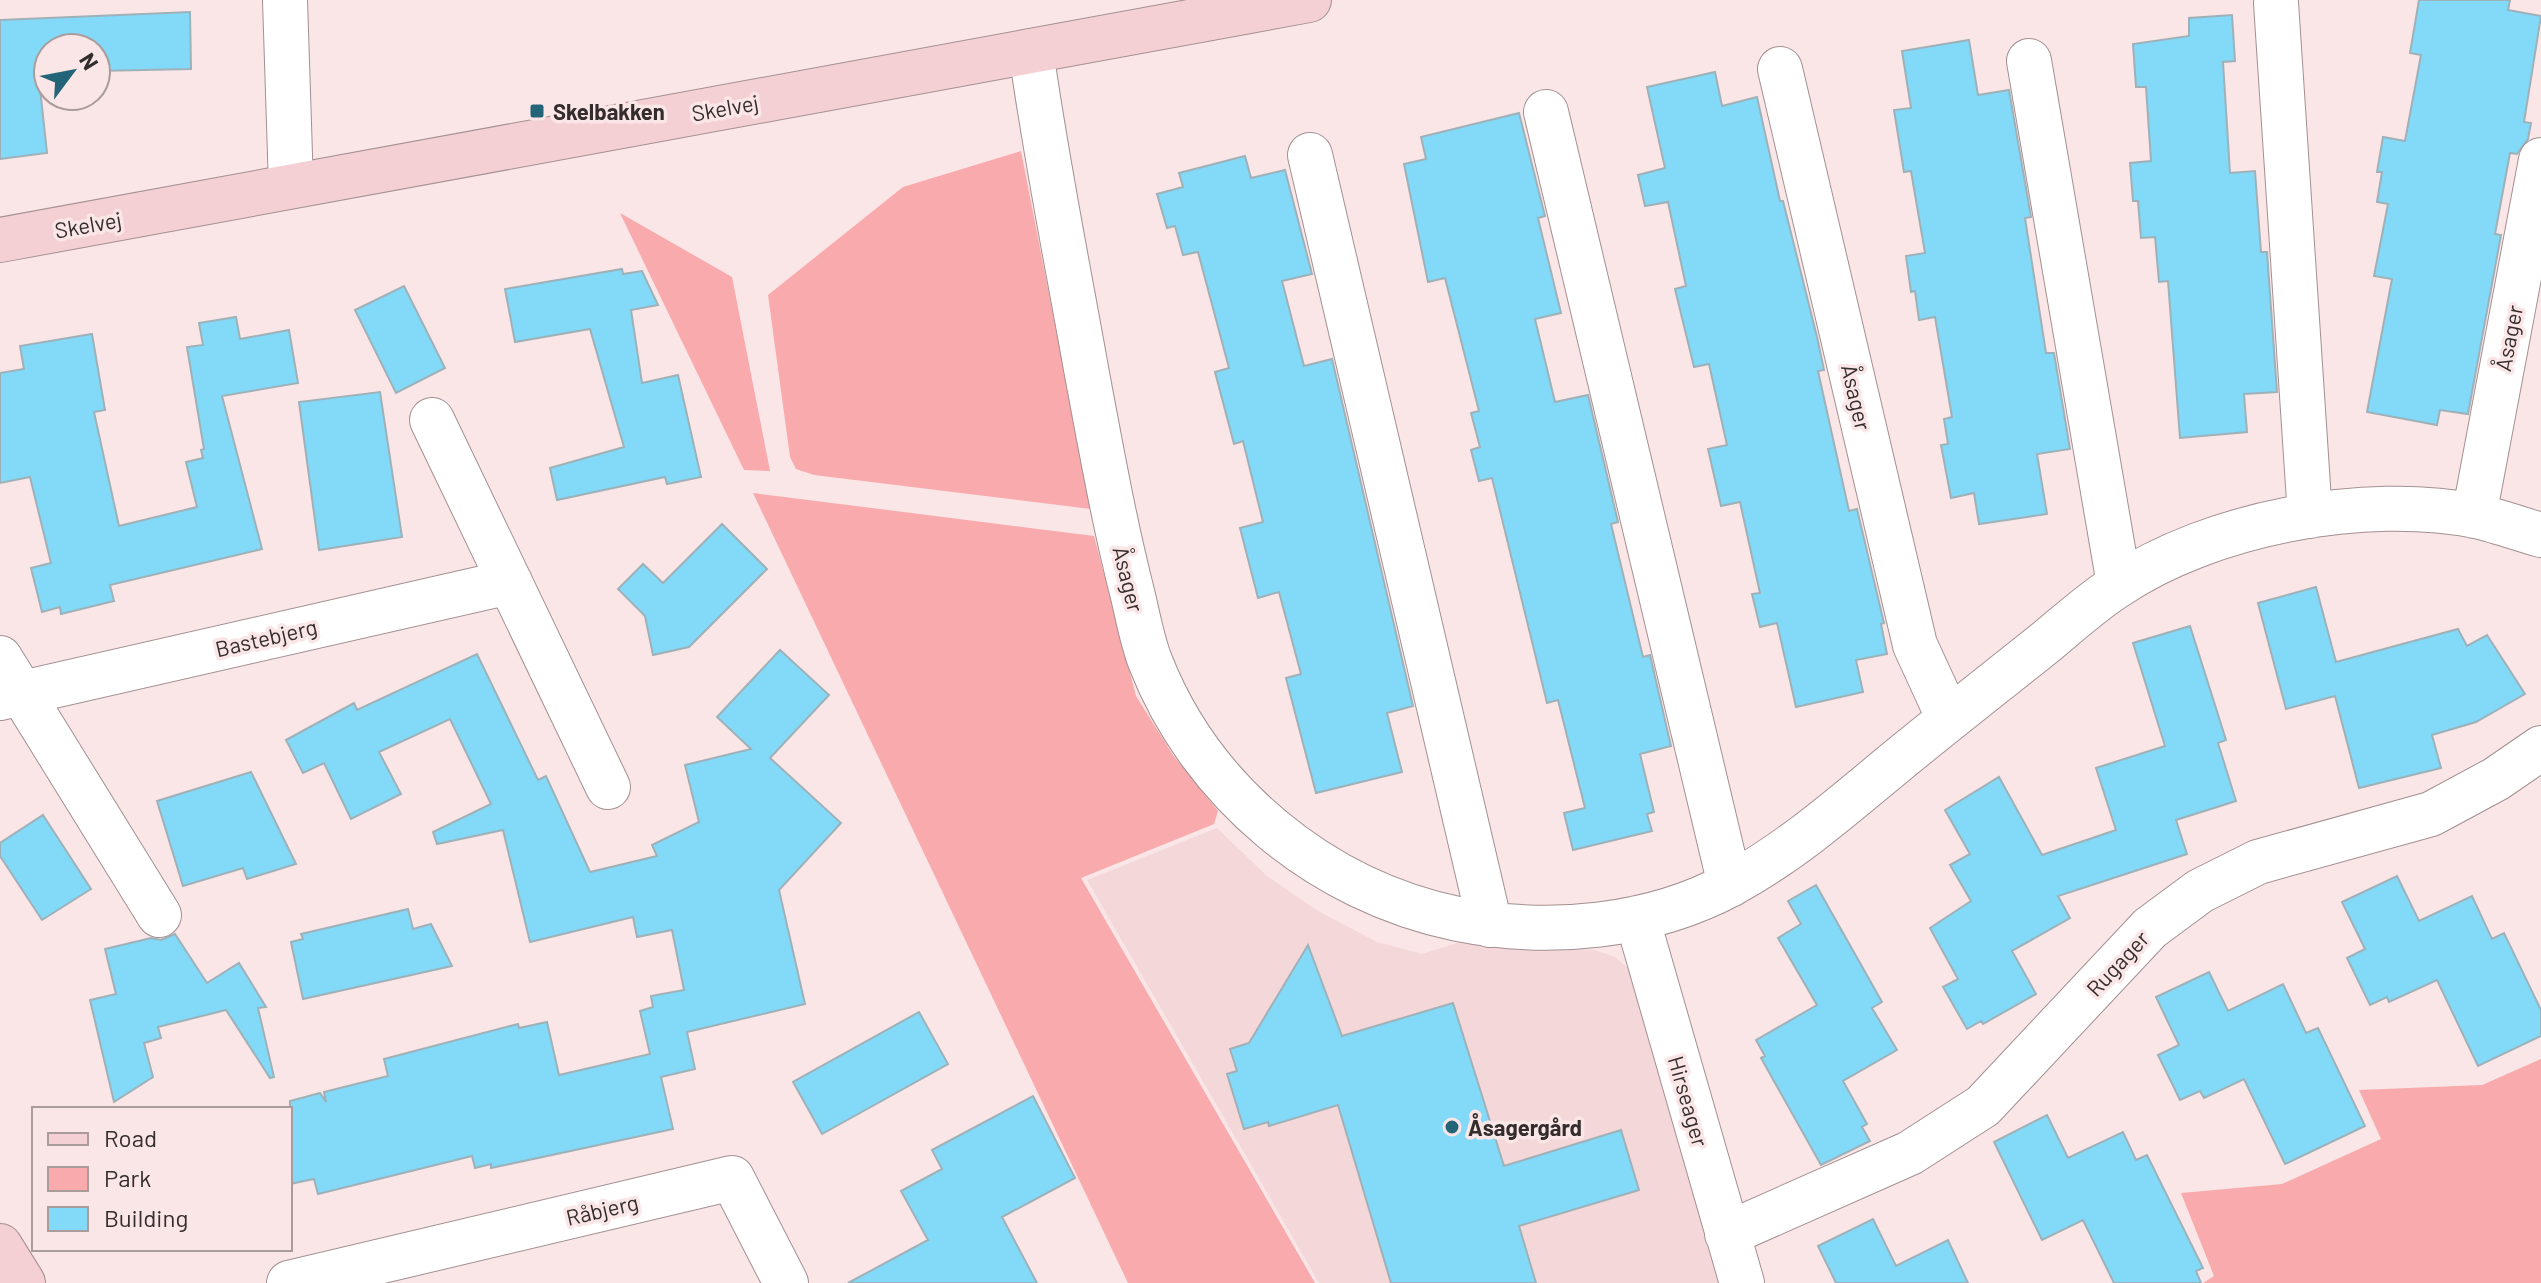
<svg xmlns="http://www.w3.org/2000/svg" width="2541" height="1283" font-family="Barlow,sans-serif">
  <rect width="100%" height="100%" fill="#fae6e6"/>
  <path fill="#f4d7d8" d="M 1217,828 L 1267,876 L 1318,911 L 1377,942 L 1422,954 L 1457,943 L 1595,950 L 1615,957 L 1631,971 L 1719,1283 L 1319,1283 L 1087,880 Z"/>
  <path fill="#f8aaad" d="M 1021,151 L 1091,509 L 814,475 L 796,469 L 790,457 L 768,295 L 903,187 Z
    M 620,213 L 732,277 L 770,471 L 744,470 Z
    M 753,493 L 1094,536 L 1136,696 L 1173,755 L 1218,811 L 1214,824 L 1081,878 L 1315,1283 L 1128,1283 Z
    M 2541,1059 L 2541,1283 L 2203,1283 L 2214,1276 L 2181,1193 L 2282,1184 L 2381,1139 L 2359,1090 L 2482,1085 Z"/>
  <path fill="#83d9f8" stroke="#9fb1b8" stroke-width="2" d="M 2419,0 L 2510,0 L 2508,10 L 2541,16 L 2524,122 L 2531,123 L 2528,139 L 2517,154 L 2510,153 L 2495,234 L 2501,235 L 2468,414 L 2440,410 L 2437,425 L 2367,412 L 2392,279 L 2374,276 L 2388,204 L 2377,202 L 2382,172 L 2377,172 L 2383,137 L 2405,141 L 2421,55 L 2410,53 Z
    M 190,12 L 191,69 L 96,71 L 96,48 L 48,48 L 48,88 L 40,88 L 47,153 L 0,159 L 0,20 Z
    M 2232,15 L 2235,61 L 2223,62 L 2230,173 L 2255,171 L 2261,252 L 2267,252 L 2277,392 L 2244,394 L 2247,432 L 2180,438 L 2168,281 L 2159,282 L 2155,237 L 2141,238 L 2138,201 L 2133,201 L 2130,163 L 2151,161 L 2146,87 L 2136,87 L 2133,44 L 2189,36 L 2189,18 Z
    M 1969,40 L 1978,95 L 2009,90 L 2031,217 L 2025,218 L 2046,353 L 2054,353 L 2070,449 L 2037,454 L 2047,514 L 1979,524 L 1974,493 L 1951,498 L 1941,445 L 1948,444 L 1944,419 L 1952,417 L 1935,317 L 1919,320 L 1915,291 L 1911,292 L 1906,256 L 1925,253 L 1911,171 L 1904,172 L 1894,110 L 1911,108 L 1902,51 Z
    M 1715,72 L 1722,106 L 1757,97 L 1780,201 L 1783,201 L 1817,337 L 1824,370 L 1818,371 L 1849,511 L 1857,509 L 1884,623 L 1881,624 L 1887,654 L 1856,660 L 1863,692 L 1796,707 L 1777,623 L 1760,627 L 1752,594 L 1760,593 L 1740,502 L 1721,506 L 1708,449 L 1727,445 L 1709,364 L 1694,367 L 1675,289 L 1686,286 L 1668,202 L 1645,206 L 1638,175 L 1665,168 L 1647,87 Z
    M 1519,113 L 1545,216 L 1538,218 L 1561,313 L 1535,319 L 1555,402 L 1588,395 L 1618,522 L 1611,524 L 1643,657 L 1650,655 L 1671,746 L 1640,754 L 1654,812 L 1647,814 L 1652,831 L 1573,850 L 1564,813 L 1585,808 L 1558,700 L 1547,703 L 1492,478 L 1479,481 L 1471,450 L 1480,447 L 1471,413 L 1479,411 L 1445,278 L 1428,282 L 1404,164 L 1426,159 L 1421,137 Z
    M 1245,156 L 1251,178 L 1285,170 L 1312,274 L 1282,281 L 1304,366 L 1332,359 L 1413,706 L 1387,713 L 1402,772 L 1316,793 L 1286,678 L 1301,674 L 1279,592 L 1258,598 L 1240,528 L 1263,522 L 1243,441 L 1234,444 L 1215,372 L 1229,368 L 1198,252 L 1183,255 L 1175,226 L 1167,228 L 1157,194 L 1183,187 L 1179,173 Z
    M 622,269 L 623,274 L 642,271 L 658,305 L 631,310 L 642,383 L 678,375 L 701,477 L 667,484 L 665,477 L 557,500 L 550,468 L 624,447 L 590,329 L 515,342 L 505,289 Z
    M 404,286 L 445,368 L 396,393 L 355,310 Z
    M 236,317 L 240,339 L 289,330 L 298,383 L 222,396 L 262,549 L 110,585 L 114,601 L 61,614 L 60,607 L 42,612 L 31,568 L 51,563 L 30,477 L 0,483 L 0,373 L 24,369 L 20,346 L 92,334 L 105,410 L 94,412 L 119,526 L 197,507 L 186,462 L 203,458 L 201,450 L 204,449 L 187,347 L 203,345 L 199,323 Z
    M 380,392 L 402,537 L 319,550 L 299,402 Z
    M 722,524 L 767,569 L 689,647 L 653,655 L 645,616 L 618,589 L 643,564 L 663,583 Z
    M 2316,587 L 2336,662 L 2458,629 L 2467,646 L 2487,635 L 2525,694 L 2476,722 L 2432,735 L 2441,768 L 2359,788 L 2335,696 L 2286,709 L 2258,603 Z
    M 2190,626 L 2226,740 L 2218,743 L 2236,801 L 2176,820 L 2187,854 L 2058,896 L 2070,918 L 2012,951 L 2036,994 L 1983,1024 L 1981,1021 L 1967,1029 L 1943,987 L 1958,979 L 1930,928 L 1971,901 L 1950,865 L 1970,854 L 1945,810 L 1999,777 L 2042,855 L 2116,830 L 2096,768 L 2165,746 L 2133,643 Z
    M 780,650 L 829,695 L 770,758 L 841,823 L 779,890 L 805,1004 L 687,1032 L 695,1069 L 661,1077 L 673,1129 L 491,1168 L 491,1164 L 475,1168 L 472,1156 L 318,1194 L 314,1179 L 290,1184 L 290,1101 L 320,1093 L 326,1102 L 324,1092 L 388,1076 L 384,1059 L 518,1024 L 519,1028 L 547,1022 L 559,1075 L 650,1054 L 640,1011 L 653,1007 L 651,996 L 684,990 L 672,930 L 637,937 L 633,917 L 530,942 L 503,830 L 437,844 L 433,832 L 491,804 L 450,719 L 379,752 L 401,794 L 351,819 L 324,763 L 303,773 L 286,740 L 354,703 L 357,710 L 477,654 L 538,780 L 546,776 L 590,872 L 657,856 L 652,845 L 699,822 L 685,765 L 751,749 L 717,717 Z
    M 251,772 L 296,864 L 247,879 L 243,868 L 183,886 L 157,801 Z
    M 43,815 L 91,889 L 42,920 L 0,856 L 0,843 Z
    M 2397,876 L 2419,921 L 2472,896 L 2492,939 L 2504,933 L 2541,1010 L 2541,1036 L 2478,1066 L 2437,980 L 2389,1002 L 2387,997 L 2370,1005 L 2347,958 L 2365,949 L 2342,902 Z
    M 1816,885 L 1882,1002 L 1872,1008 L 1897,1050 L 1843,1081 L 1867,1124 L 1862,1127 L 1870,1141 L 1821,1165 L 1761,1058 L 1765,1056 L 1756,1040 L 1817,1005 L 1778,938 L 1801,924 L 1788,901 Z
    M 408,909 L 413,929 L 431,924 L 452,966 L 303,999 L 291,942 L 303,939 L 301,934 Z
    M 175,934 L 207,983 L 239,963 L 266,1007 L 258,1008 L 274,1077 L 270,1078 L 226,1010 L 158,1027 L 161,1038 L 144,1043 L 153,1077 L 114,1102 L 90,1000 L 116,994 L 105,949 L 151,938 L 161,940 Z
    M 1308,945 L 1342,1036 L 1453,1003 L 1504,1166 L 1621,1130 L 1639,1190 L 1519,1226 L 1536,1283 L 1391,1283 L 1338,1105 L 1269,1126 L 1268,1122 L 1244,1129 L 1227,1074 L 1237,1071 L 1230,1049 L 1249,1043 Z
    M 2209,972 L 2228,1011 L 2283,984 L 2306,1033 L 2318,1028 L 2365,1126 L 2285,1164 L 2244,1079 L 2204,1098 L 2200,1091 L 2180,1100 L 2158,1055 L 2179,1045 L 2156,997 Z
    M 919,1012 L 948,1064 L 822,1134 L 793,1082 Z
    M 1033,1096 L 1075,1178 L 1002,1217 L 1037,1283 L 848,1283 L 928,1240 L 901,1191 L 942,1169 L 932,1150 Z
    M 2047,1115 L 2068,1158 L 2123,1132 L 2136,1160 L 2147,1155 L 2203,1268 L 2196,1271 L 2201,1283 L 2114,1283 L 2083,1220 L 2042,1240 L 1994,1142 Z
    M 1873,1219 L 1896,1266 L 1948,1240 L 1968,1283 L 1836,1283 L 1818,1246 Z"/>
  <g fill="none" stroke-linecap="round" stroke-linejoin="round">
    <g stroke="#a39091" stroke-width="46">
      <path id="street" d="M 285,0 L 291,186
        M 2276,3 L 2310,516
        M 1031,51 C 1046,159 1068,267 1087,374 C 1101,448 1114,522 1133,596 C 1138,617 1142,640 1150,661 C 1201,792 1321,891 1458,919 C 1548,937 1651,928 1733,883 C 1793,850 1844,805 1896,762 C 1946,721 1996,682 2046,642 C 2069,623 2092,602 2117,586 C 2210,523 2366,494 2476,516 C 2498,521 2520,529 2541,535
        M 2029,61 L 2119,584
        M 1780,69 L 1915,645 L 1949,719
        M 1546,112 L 1730,885
        M 1310,155 L 1490,925
        M 432,420 L 608,787
        M 2474,516 L 2541,160
        M 0,658 L 159,915
        M 0,698 L 510,582
        M 1637,918 L 1742,1283
        M 1727,1234 L 1910,1153 L 1983,1106 L 2150,928 L 2200,891 L 2258,862 L 2431,814 L 2496,779 L 2541,748
        M 289,1283 L 732,1178 L 786,1283"/>
    </g>
    <g stroke="#a39091" stroke-width="46">
      <path id="secondary" d="M 0,240 L 1309,0
        M 0,1246 L 23,1283"/>
    </g>
    <use href="#street" stroke="#fff" stroke-width="44"/>
    <use href="#secondary" stroke="#f4cfd3" stroke-width="44"/>
  </g>
  <g fill="#246479" stroke="#fae6e6" stroke-width="3">
    <rect x="529" y="103" width="16" height="16" rx="4"/>
    <circle cx="1452" cy="1127" r="8"/>
  </g>
  <g text-anchor="middle" dominant-baseline="central" stroke-width="7" stroke-linejoin="round" paint-order="stroke">
    <g font-size="22" fill="#342d2d" stroke="#fae6e6">
      <text transform="translate(725 107) rotate(-10)">Skelvej</text>
      <text transform="translate(88 224) rotate(-10)">Skelvej</text>
      <text transform="translate(2508 338) rotate(-79)">Åsager</text>
      <text transform="translate(1857 397) rotate(77)">Åsager</text>
      <text transform="translate(1129 579) rotate(76)">Åsager</text>
      <text transform="translate(266 637) rotate(-13)">Bastebjerg</text>
      <text transform="translate(2117 963) rotate(-47)">Rugager</text>
      <text transform="translate(1689 1101) rotate(74)">Hirseager</text>
      <text transform="translate(602 1209) rotate(-13)">Råbjerg</text>
    </g>
    <g font-size="22" font-weight="bold" fill="#342d2d" stroke="#fae6e6" text-anchor="start">
      <text x="553" y="111">Skelbakken</text>
      <text x="1468" y="1127">Åsagergård</text>
    </g>
  </g>
  <rect x="32" y="1107" width="260" height="144" fill="#fae6e6" stroke="#ab9c9c" stroke-width="2"/>
  <rect x="48" y="1133" width="40" height="12" fill="#f4cfd3" stroke="#ab9c9c" stroke-width="2"/>
  <text x="104" y="1147" font-size="24" fill="#342d2d">Road</text>
  <rect x="48" y="1167" width="40" height="24" fill="#f8aaad" stroke="#ab9c9c" stroke-width="2"/>
  <text x="104" y="1187" font-size="24" fill="#342d2d">Park</text>
  <rect x="48" y="1207" width="40" height="24" fill="#83d9f8" stroke="#ab9c9c" stroke-width="2"/>
  <text x="104" y="1227" font-size="24" fill="#342d2d">Building</text>
  <g transform="translate(72 72) rotate(58)"><circle r="38" fill="#fae6e6" stroke="#ab9c9c" stroke-width="2"/>
  <path d="M0-6L14 30L0 20L-14 30Z" fill="#246479"/>
  <text y="-12" font-size="22" font-weight="bold" text-anchor="middle" fill="#342d2d">N</text>
  </g>
</svg>
